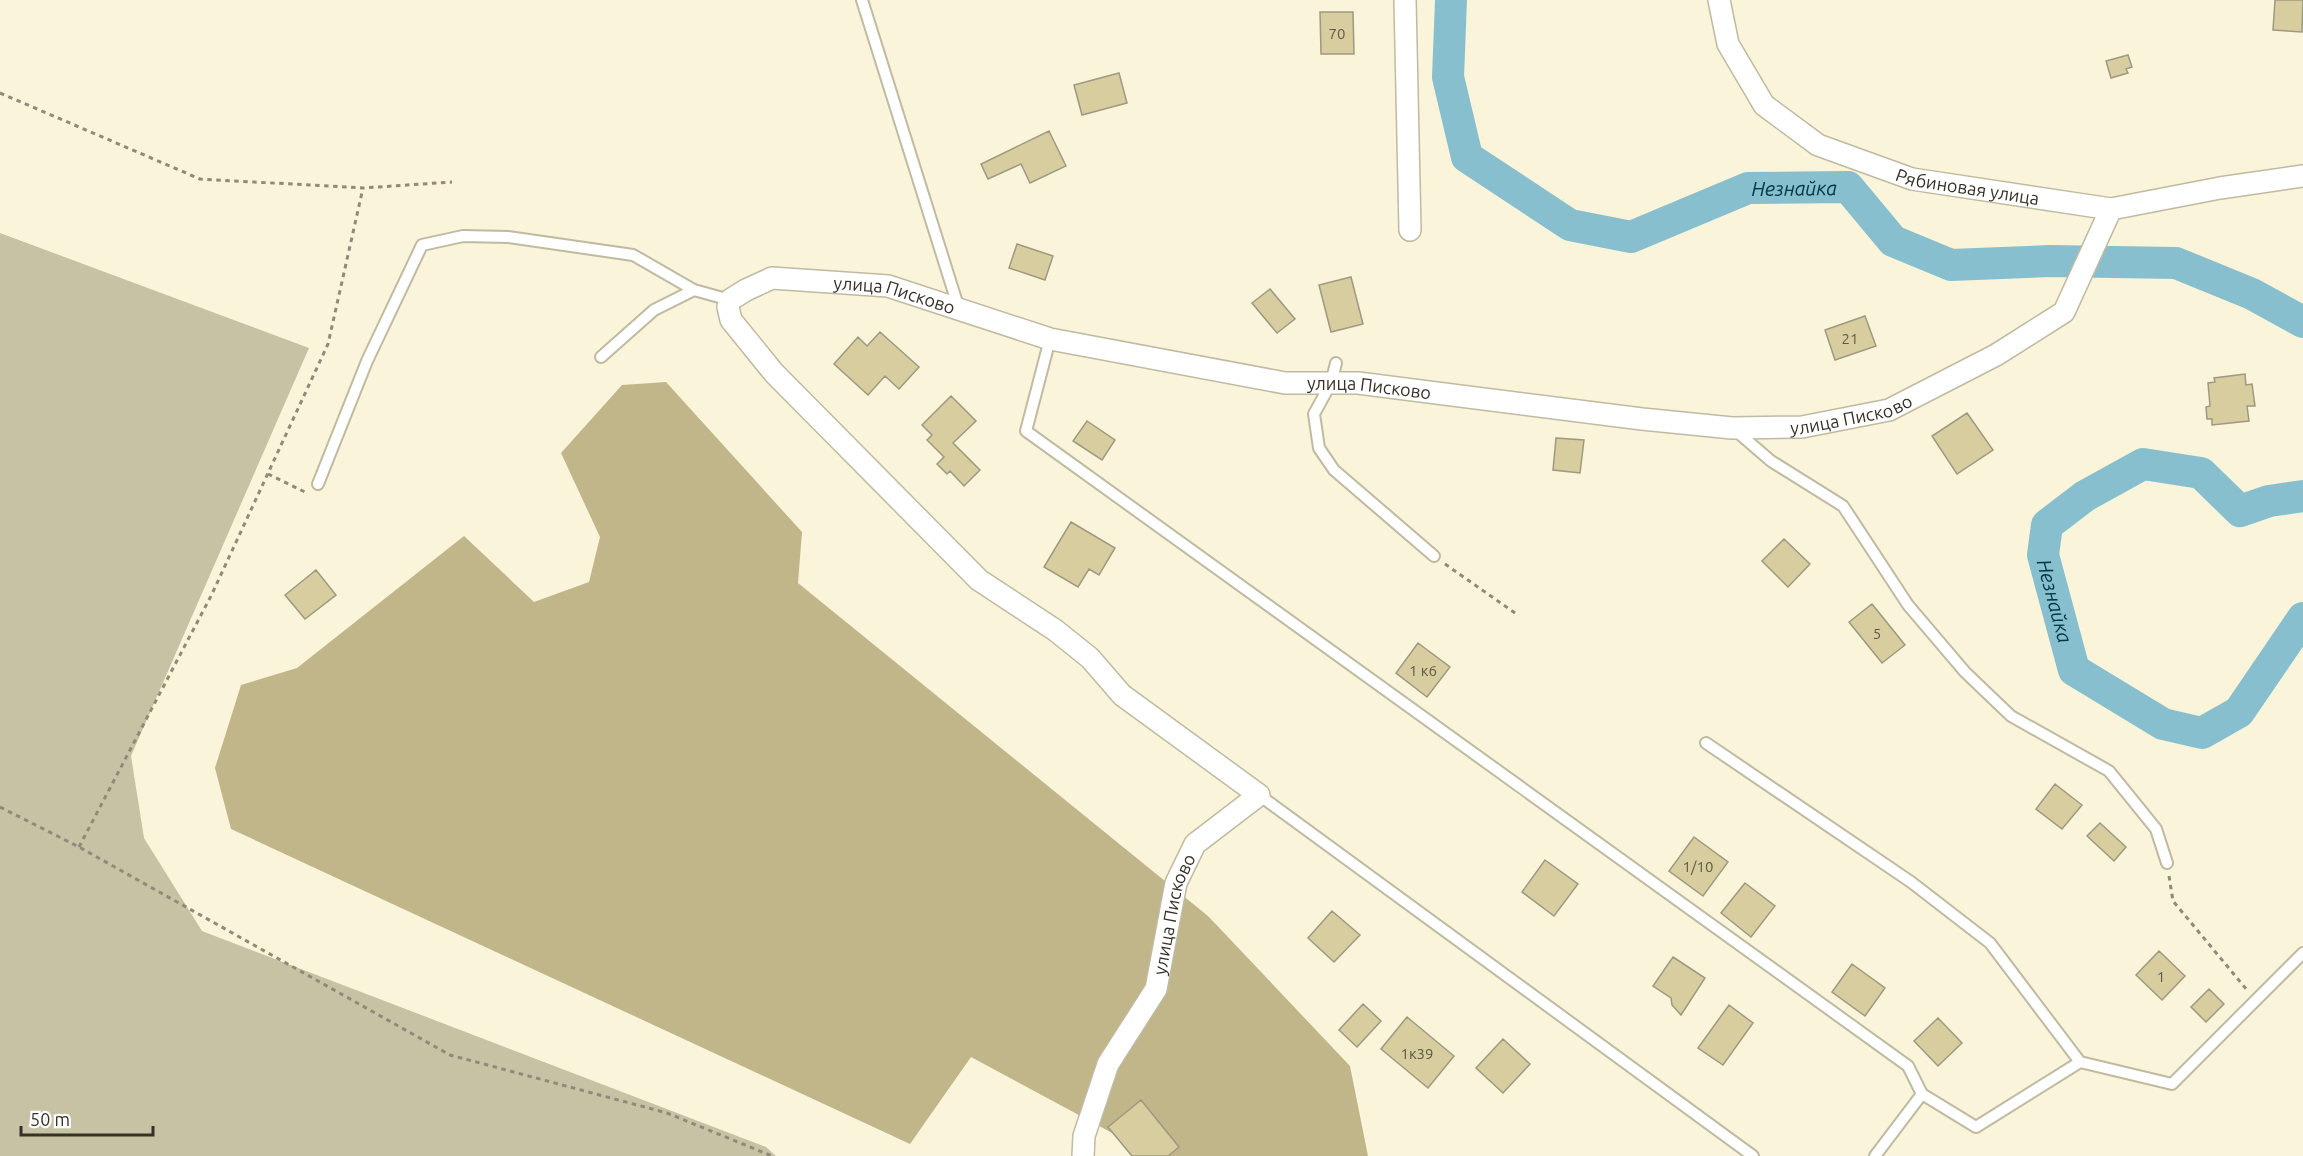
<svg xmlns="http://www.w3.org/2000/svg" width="2303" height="1156" font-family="Ubuntu,sans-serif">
  <rect width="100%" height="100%" fill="#faf4da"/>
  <path fill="#c8c2a4" d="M 0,233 L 309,348 L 131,756 L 144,838 L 202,931 L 766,1147 L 776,1156 L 0,1156 Z"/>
  <path fill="#c0b689" d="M 666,382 L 802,532 L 798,583 L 1208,916 L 1350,1066 L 1368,1156 L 1145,1156 L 1129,1142 L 971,1057 L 910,1144 L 231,829 L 215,768 L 241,685 L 297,668 L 464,536 L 534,602 L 589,582 L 600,537 L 561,453 L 622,385 Z"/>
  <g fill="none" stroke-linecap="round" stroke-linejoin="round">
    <g stroke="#87bfcf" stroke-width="32">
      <path id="s1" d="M 1451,0 L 1448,77 L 1467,157 L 1570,225 L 1631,237 L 1748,188 L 1848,187 L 1893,241 L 1951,265 L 2050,261 L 2176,263 L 2252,294 L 2303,322"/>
      <path id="s2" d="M 2303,496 L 2269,501 L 2240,511 L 2201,473 L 2143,464 L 2085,496 L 2047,525 L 2043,555 L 2074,670 L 2163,724 L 2202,733 L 2239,712 L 2303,618"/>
    </g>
  </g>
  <path fill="#d7cd9f" stroke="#9e9981" stroke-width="1.5" d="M 2275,0 L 2303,0 L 2302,32 L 2273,30 Z
    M 1320,12 L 1353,12 L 1354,54 L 1321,54 Z
    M 2128,55 L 2132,67 L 2126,69 L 2128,73 L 2111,78 L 2106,61 Z
    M 1119,73 L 1127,103 L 1082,115 L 1074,85 Z
    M 1049,131 L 1066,166 L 1030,183 L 1021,164 L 988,179 L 981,164 Z
    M 1017,244 L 1053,256 L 1045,280 L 1009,268 Z
    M 1351,277 L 1363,324 L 1331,332 L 1319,285 Z
    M 1270,289 L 1295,319 L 1277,333 L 1252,303 Z
    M 1865,316 L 1876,346 L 1835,360 L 1825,330 Z
    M 880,332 L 919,367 L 899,389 L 885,376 L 868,395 L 834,364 L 858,337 L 867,346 Z
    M 2245,374 L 2246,385 L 2252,384 L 2255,406 L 2247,406 L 2249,421 L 2212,425 L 2212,419 L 2207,419 L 2206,407 L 2210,406 L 2208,383 L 2215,382 L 2214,378 Z
    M 951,396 L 976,421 L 953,443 L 980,470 L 964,486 L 950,471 L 947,474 L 937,464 L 944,457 L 927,440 L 932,435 L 922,425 Z
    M 1967,413 L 1993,450 L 1957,474 L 1932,436 Z
    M 1087,421 L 1115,440 L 1102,460 L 1073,441 Z
    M 1556,438 L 1584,440 L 1580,473 L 1553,470 Z
    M 1071,522 L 1115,548 L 1099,575 L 1089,569 L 1078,587 L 1044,567 Z
    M 1784,539 L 1810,564 L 1788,587 L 1762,561 Z
    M 316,570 L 336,595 L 305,619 L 285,595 Z
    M 1872,604 L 1905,645 L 1882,663 L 1849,622 Z
    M 1418,643 L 1450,667 L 1427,697 L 1396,673 Z
    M 2055,784 L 2082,805 L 2062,829 L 2036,809 Z
    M 2100,823 L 2126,847 L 2114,861 L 2087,836 Z
    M 1694,837 L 1728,862 L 1703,896 L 1669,871 Z
    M 1545,860 L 1578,884 L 1554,916 L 1522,892 Z
    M 1745,883 L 1775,906 L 1751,937 L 1721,913 Z
    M 1332,911 L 1360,935 L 1334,962 L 1308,938 Z
    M 2159,951 L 2185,976 L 2162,1000 L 2136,975 Z
    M 1673,957 L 1705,978 L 1681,1015 L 1672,1005 L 1671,998 L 1653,986 Z
    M 1852,964 L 1885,988 L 1865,1016 L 1832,992 Z
    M 2209,989 L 2224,1004 L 2206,1022 L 2191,1007 Z
    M 1363,1004 L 1381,1021 L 1357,1047 L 1339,1030 Z
    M 1729,1005 L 1753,1023 L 1723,1065 L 1698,1048 Z
    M 1407,1017 L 1454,1056 L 1428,1088 L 1381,1049 Z
    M 1938,1018 L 1962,1043 L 1938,1066 L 1914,1041 Z
    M 1503,1039 L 1530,1064 L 1503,1093 L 1476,1068 Z
    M 1141,1100 L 1179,1147 L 1168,1156 L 1132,1156 L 1108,1127 Z"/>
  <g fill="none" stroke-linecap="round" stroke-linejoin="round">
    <g stroke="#bfbaa1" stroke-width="14">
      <path id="lane" d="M 862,0 L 959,309
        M 694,290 L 730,300
        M 1050,339 L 1026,431 L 1908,1066 L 1922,1094 L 1976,1127 L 2080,1062 L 2172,1084 L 2303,953
        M 1336,363 L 1331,383 L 1314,414 L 1319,448 L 1334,470 L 1434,556
        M 1735,430 L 1771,461 L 1843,506 L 1908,605 L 1965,672 L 2011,716 L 2109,771 L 2156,829 L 2167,863
        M 318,484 L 367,361 L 422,245 L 463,236 L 508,237 L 633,255 L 694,290 L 654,310 L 601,357
        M 1706,743 L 1911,882 L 1990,943 L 2080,1062
        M 1259,795 L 1753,1156
        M 1875,1156 L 1922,1094"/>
    </g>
    <g stroke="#bfbaa1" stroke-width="24">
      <g id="street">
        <path d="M 1405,0 L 1410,230"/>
        <path id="s3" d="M 1719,0 L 1728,44 L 1764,105 L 1818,145 L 1912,179 L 2111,209 L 2220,188 L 2303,176"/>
        <path id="s4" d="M 1083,1156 L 1084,1136 L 1108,1064 L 1156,989 L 1176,883 L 1195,844 L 1259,795 L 1122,695 L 1090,658 L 1055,630 L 979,580 L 774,373 L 731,320 L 728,307 L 730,300 L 746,290 L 772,278 L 888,286 L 1050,339 L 1285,383 L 1358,383 L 1642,419 L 1732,428 L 1802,427 L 1889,410 L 1996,355 L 2064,312 L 2111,209"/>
      </g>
    </g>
    <path stroke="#8f8b7a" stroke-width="3" stroke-dasharray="4.5 4.5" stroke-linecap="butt" d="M 0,93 L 200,179 L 363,188 L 452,182
      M 268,474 L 307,493
      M 1445,564 L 1515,613
      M 0,807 L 79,847 L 450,1055 L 667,1113 L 772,1156
      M 79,847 L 211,596 L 328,344 L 363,188
      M 2169,876 L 2173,901 L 2247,990"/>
    <use href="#lane" stroke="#fff" stroke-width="10"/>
    <use href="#street" stroke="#fff" stroke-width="21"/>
  </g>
  <g text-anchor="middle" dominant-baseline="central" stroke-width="5" stroke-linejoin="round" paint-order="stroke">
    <g font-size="15" fill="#5d5946">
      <text x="1337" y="33">70</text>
      <text x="1850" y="338">21</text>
      <text x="1877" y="633">5</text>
      <text x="1423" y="670">1 к6</text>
      <text x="1698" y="866">1/10</text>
      <text x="2161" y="976">1</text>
      <text x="1417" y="1053">1к39</text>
    </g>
    <g font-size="18" fill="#343228" stroke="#fff">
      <text stroke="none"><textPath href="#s3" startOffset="339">Рябиновая улица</textPath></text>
      <text stroke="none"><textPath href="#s4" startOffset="1323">улица Писково</textPath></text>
      <text stroke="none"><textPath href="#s4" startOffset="1809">улица Писково</textPath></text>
      <text stroke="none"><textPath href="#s4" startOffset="2295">улица Писково</textPath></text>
      <text stroke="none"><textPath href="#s4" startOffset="262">улица Писково</textPath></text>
    </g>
    <g font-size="20" font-style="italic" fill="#013744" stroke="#fff">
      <text stroke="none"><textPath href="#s1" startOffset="518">Незнайка</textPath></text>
      <text stroke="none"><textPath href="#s2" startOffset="370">Незнайка</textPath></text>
    </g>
  </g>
  <path d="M21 1126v9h132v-9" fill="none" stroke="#343228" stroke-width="3"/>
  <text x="30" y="1126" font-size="18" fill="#343228" stroke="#ffffff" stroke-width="4.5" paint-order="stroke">50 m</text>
</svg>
